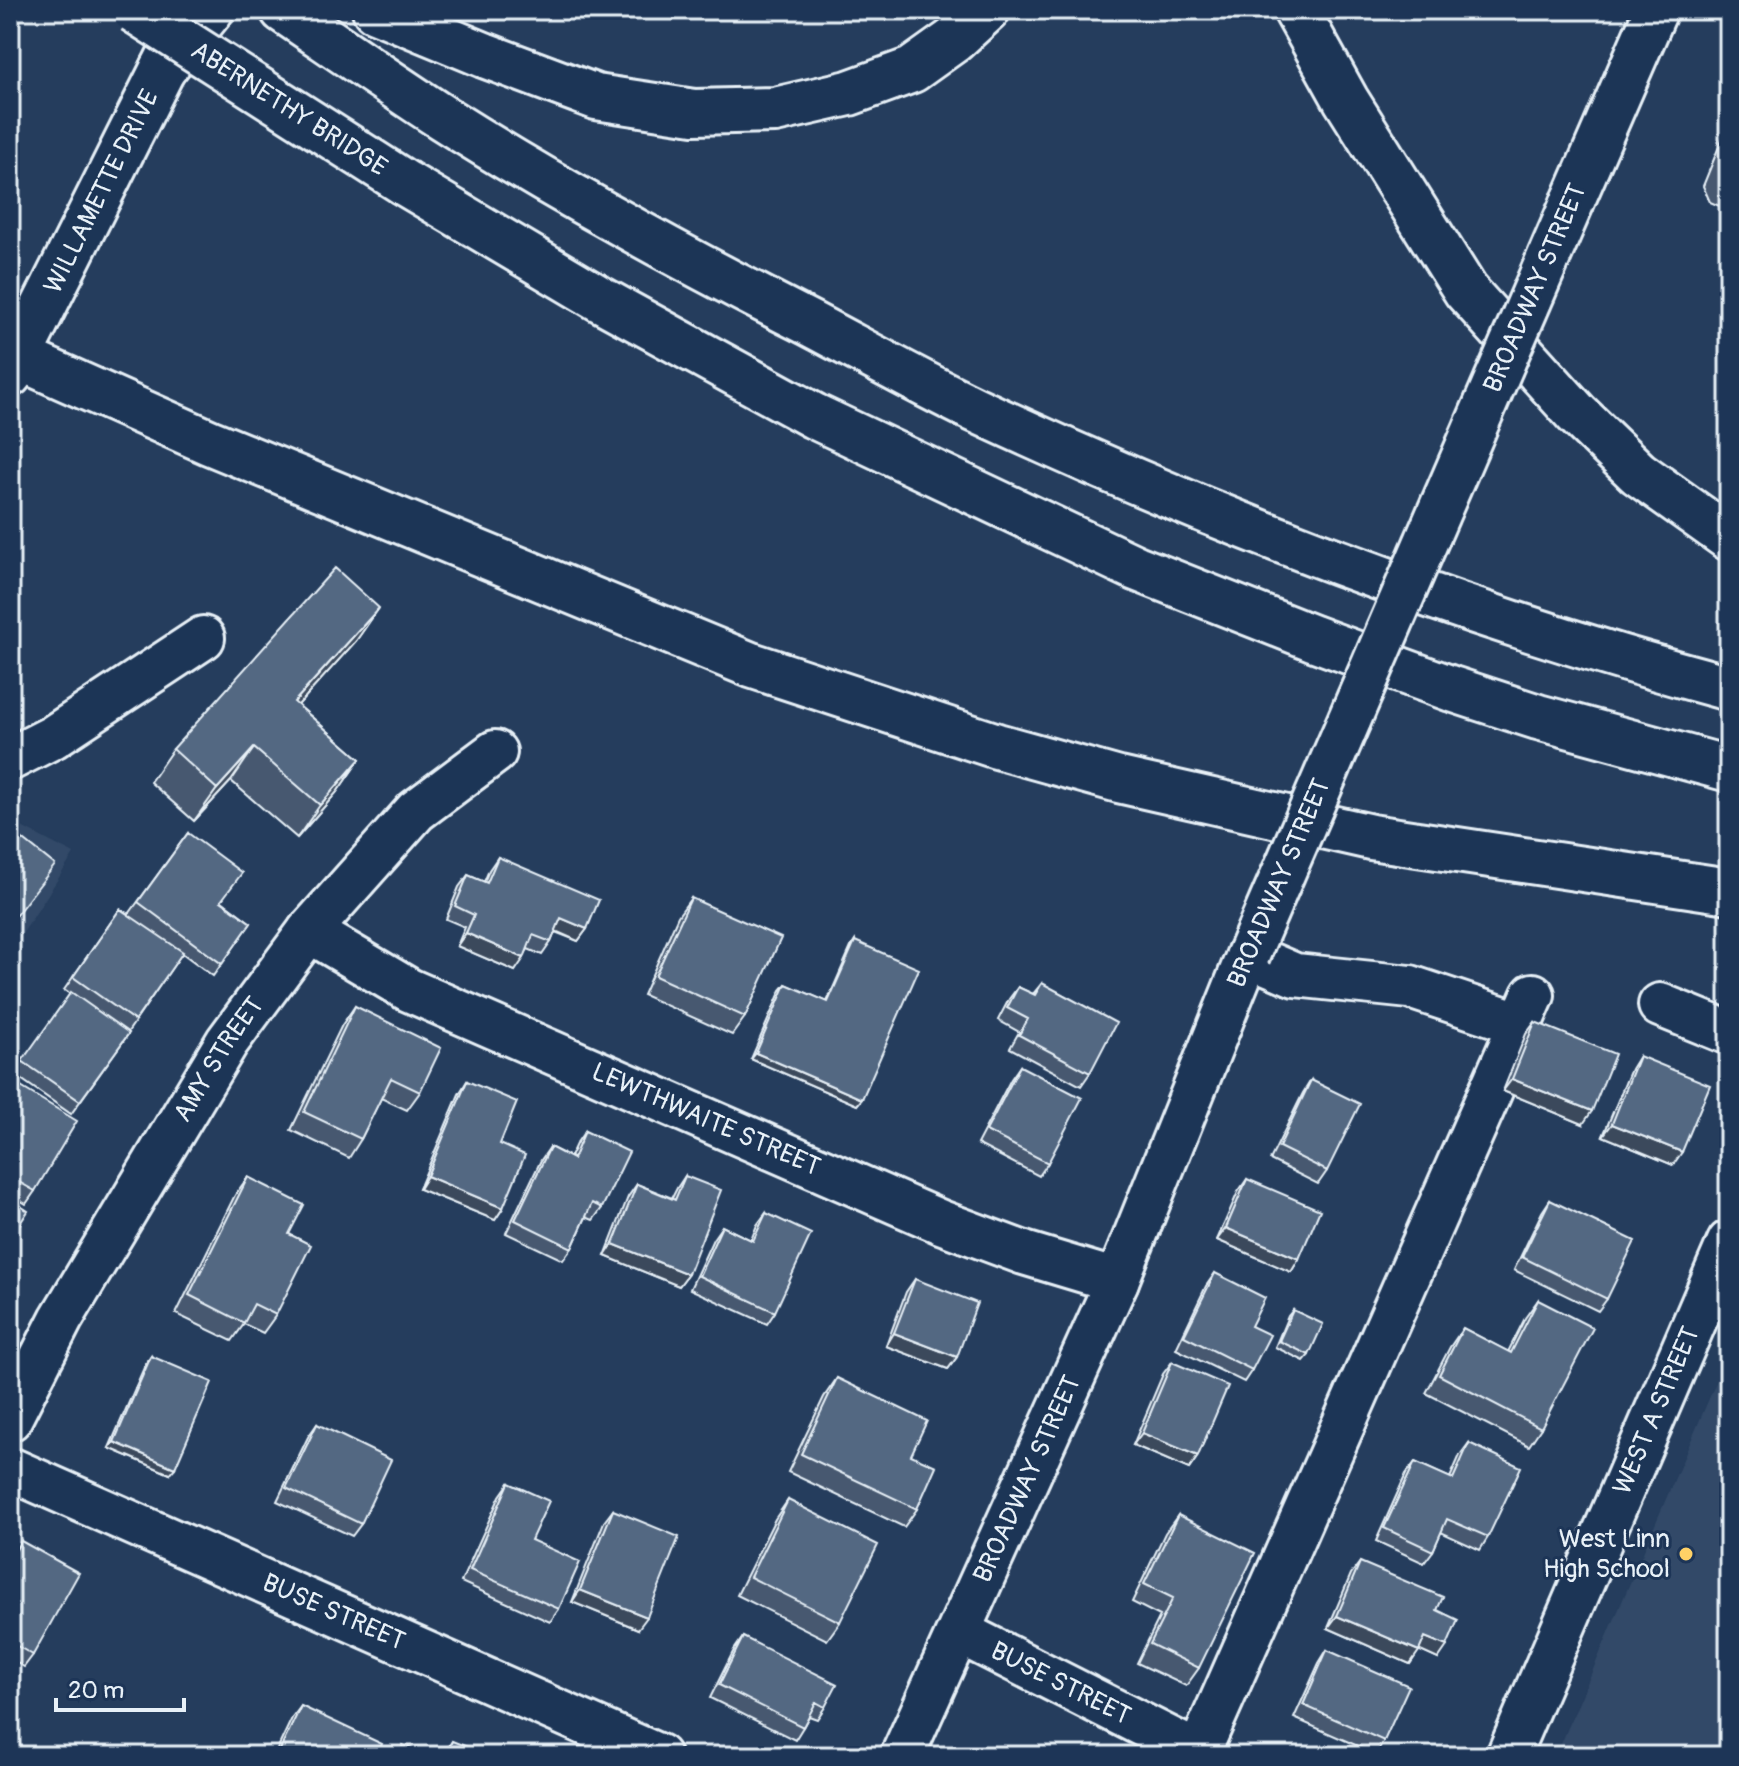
<svg xmlns="http://www.w3.org/2000/svg" width="1739" height="1766" font-family="Pangolin,sans-serif">
  <rect width="100%" height="100%" fill="#253d5d"/>
  <filter id="ink" filterUnits="userSpaceOnUse"><feTurbulence type="fractalNoise" baseFrequency=".0125" numOctaves="2"/><feDisplacementMap in="SourceGraphic" scale="16" xChannelSelector="R" yChannelSelector="G"/><feConvolveMatrix kernelMatrix="1 2 1 2 8 2 1 2 1" color-interpolation-filters="sRGB"/></filter>
  <g filter="url(#ink)">
    <path fill="#334a68" d="M 10,821 L 74,854 L 10,953 Z
      M 1729,1352 L 1729,1756 L 1556,1756 Z"/>
    <g fill="none" stroke-linecap="round" stroke-linejoin="round">
      <g stroke="#e8f1f8" stroke-width="48">
        <g id="minor">
          <path d="M 1573,201 L 1656,10"/>
          <path d="M 10,759 L 53,737 L 203,638"/>
          <path id="s1" d="M 309,931 L 409,990 L 941,1222 L 1024,1253 L 1117,1281"/>
          <path d="M 1660,1005 L 1729,1033"/>
          <path id="s2" d="M 10,1419 L 61,1319 L 227,1042 L 309,931 L 416,811 L 495,752"/>
          <path id="s3" d="M 10,1469 L 659,1756"/>
          <path id="s4" d="M 959,1632 L 1204,1756"/>
          <path id="s5" d="M 902,1756 L 1117,1281 L 1248,955 L 1295,975 L 1410,987 L 1521,1024"/>
          <path d="M 1197,1756 L 1533,995"/>
          <path id="s6" d="M 1508,1756 L 1729,1242"/>
        </g>
      </g>
      <g stroke="#e8f1f8" stroke-width="50">
        <g id="major">
          <path id="s7" d="M 10,374 L 181,33"/>
        </g>
      </g>
      <g stroke="#e8f1f8" stroke-width="50">
        <path id="highway" d="M 283,10 C 336,46 389,83 443,118 C 561,193 685,260 809,323 C 864,352 918,382 974,409 C 1218,523 1468,618 1729,688
          M 375,10 L 484,55 L 596,97 L 694,112 L 775,110 L 849,93 L 912,70 L 954,40 L 987,10
          M 1296,10 L 1346,100 L 1466,291 L 1577,414 L 1638,473 L 1729,538
          M 163,69 L 211,10
          M 405,183 L 602,300 L 814,416 L 1136,568 L 1313,638 L 1452,689 L 1538,717 L 1729,769
          M 10,349 L 18,357 L 209,442 L 751,665 L 997,746 L 1119,780 L 1371,837 L 1729,891"/>
      </g>
      <use href="#minor" stroke="#1d3557" stroke-width="42"/>
      <use href="#major" stroke="#1d3557" stroke-width="44"/>
      <use href="#highway" stroke="#1d3557" stroke-width="44"/>
      <g stroke="#e8f1f8" stroke-width="48" stroke-linecap="butt">
        <path id="minor-bridge" d="M 1248,955 L 1573,201"/>
      </g>
      <g stroke="#e8f1f8" stroke-width="50" stroke-linecap="butt">
        <g id="highway-bridge">
          <path id="s8" d="M 134,10 L 405,183"/>
        </g>
      </g>
      <use href="#minor-bridge" stroke="#1d3557" stroke-width="42"/>
      <use href="#highway-bridge" stroke="#1d3557" stroke-width="44"/>
    </g>
    <path fill="#475970" stroke="#e8f1f8" stroke-width="2" d="M 1722,10 L 1729,10 L 1729,18 L 1720,15 Z
      M 1729,122 L 1729,210 L 1710,202 L 1703,186 Z
      M 379,608 L 356,641 L 298,705 L 360,759 L 337,792 L 297,838 L 231,781 L 194,821 L 150,782 L 173,749 Z
      M 188,833 L 222,901 L 251,923 L 213,976 L 182,953 L 128,1032 L 129,1033 L 71,1114 L 14,1074 L 70,994 L 64,990 L 120,909 L 129,914 Z
      M 498,857 L 587,929 L 578,941 L 555,932 L 551,942 L 542,955 L 528,949 L 515,971 L 457,946 L 465,927 L 446,919 L 459,887 L 468,875 L 484,882 L 489,870 Z
      M 691,898 L 745,1017 L 732,1035 L 643,995 L 678,916 Z
      M 855,941 L 862,1099 L 857,1105 L 751,1059 L 781,990 L 786,984 L 827,1002 L 851,947 Z
      M 1042,983 L 1090,1073 L 1081,1086 L 1010,1048 L 1019,1032 L 998,1020 L 1009,999 L 1018,987 L 1033,994 Z
      M 355,1006 L 420,1092 L 407,1110 L 381,1098 L 361,1139 L 349,1158 L 291,1130 L 342,1025 Z
      M 1535,1022 L 1583,1124 L 1503,1091 L 1526,1034 Z
      M 1639,1056 L 1673,1165 L 1603,1136 L 1631,1069 Z
      M 1020,1066 L 1048,1163 L 1039,1176 L 977,1144 L 1011,1079 Z
      M 1311,1080 L 1327,1171 L 1318,1184 L 1270,1160 L 1303,1093 Z
      M 467,1081 L 500,1144 L 503,1208 L 495,1220 L 419,1189 L 459,1094 Z
      M 10,1082 L 35,1191 L 26,1204 L 10,1194 Z
      M 585,1131 L 602,1208 L 593,1220 L 586,1217 L 572,1248 L 563,1260 L 506,1233 L 541,1160 L 550,1147 L 570,1157 L 576,1144 Z
      M 685,1176 L 688,1274 L 679,1286 L 605,1256 L 628,1197 L 637,1184 L 672,1198 L 677,1188 Z
      M 248,1177 L 289,1234 L 276,1315 L 263,1333 L 244,1324 L 232,1341 L 176,1314 L 235,1195 Z
      M 1247,1179 L 1299,1259 L 1291,1272 L 1217,1240 L 1238,1192 Z
      M 1550,1200 L 1607,1299 L 1598,1311 L 1514,1270 L 1542,1212 Z
      M 766,1213 L 775,1312 L 767,1324 L 690,1289 L 713,1239 L 722,1226 L 751,1240 L 757,1225 Z
      M 1215,1273 L 1251,1326 L 1252,1370 L 1244,1382 L 1176,1349 L 1206,1286 Z
      M 915,1279 L 957,1357 L 948,1369 L 886,1346 L 906,1292 Z
      M 1538,1300 L 1541,1428 L 1529,1446 L 1426,1393 L 1450,1347 L 1463,1328 L 1508,1352 L 1525,1318 Z
      M 1293,1310 L 1309,1355 L 1304,1361 L 1275,1347 L 1288,1316 Z
      M 151,1356 L 170,1474 L 109,1448 L 146,1363 Z
      M 1172,1362 L 1198,1456 L 1189,1469 L 1133,1445 L 1163,1374 Z
      M 837,1378 L 911,1455 L 917,1509 L 904,1527 L 788,1472 L 824,1397 Z
      M 317,1424 L 361,1524 L 352,1536 L 277,1501 L 308,1437 Z
      M 1469,1443 L 1488,1537 L 1480,1550 L 1441,1532 L 1433,1551 L 1424,1563 L 1376,1541 L 1406,1474 L 1415,1462 L 1450,1478 L 1460,1455 Z
      M 509,1483 L 559,1609 L 550,1622 L 461,1582 L 500,1496 Z
      M 788,1500 L 840,1622 L 827,1640 L 737,1595 L 775,1519 Z
      M 613,1510 L 638,1629 L 572,1602 L 604,1522 Z
      M 1178,1515 L 1199,1668 L 1186,1686 L 1137,1663 L 1160,1616 L 1132,1602 L 1165,1533 Z
      M 21,1541 L 33,1655 L 24,1667 L 10,1659 L 10,1557 Z
      M 1360,1562 L 1437,1610 L 1438,1659 L 1419,1650 L 1410,1664 L 1328,1628 L 1351,1574 Z
      M 743,1637 L 825,1707 L 817,1719 L 809,1716 L 803,1727 L 795,1740 L 710,1698 L 734,1650 Z
      M 1327,1650 L 1384,1741 L 1376,1754 L 1294,1718 L 1319,1663 Z
      M 301,1706 L 376,1756 L 274,1756 L 292,1718 Z
      M 452,1741 L 476,1756 L 442,1756 Z"/>
    <path fill="#3a485b" stroke="#e8f1f8" stroke-width="2" d="M 379,608 L 356,641 L 271,735 L 294,702 Z
      M 254,748 L 231,781 L 194,821 L 217,789 Z
      M 360,759 L 337,792 L 297,838 L 320,805 Z
      M 561,918 L 587,929 L 578,941 L 553,930 Z
      M 466,933 L 524,958 L 515,971 L 457,946 Z
      M 756,1053 L 862,1099 L 857,1105 L 751,1059 Z
      M 1512,1079 L 1592,1111 L 1583,1124 L 1503,1091 Z
      M 1612,1124 L 1682,1152 L 1673,1165 L 1603,1136 Z
      M 427,1176 L 503,1208 L 495,1220 L 419,1189 Z
      M 1226,1228 L 1299,1259 L 1291,1272 L 1217,1240 Z
      M 613,1244 L 688,1274 L 679,1286 L 605,1256 Z
      M 894,1333 L 957,1357 L 948,1369 L 886,1346 Z
      M 1142,1433 L 1198,1456 L 1189,1469 L 1133,1445 Z
      M 114,1442 L 175,1468 L 170,1474 L 109,1448 Z
      M 580,1590 L 647,1617 L 638,1629 L 572,1602 Z
      M 1337,1616 L 1419,1651 L 1410,1664 L 1328,1628 Z
      M 1425,1637 L 1447,1646 L 1438,1659 L 1416,1649 Z"/>
    <path fill="#536782" stroke="#e8f1f8" stroke-width="2" d="M 1729,145 L 1729,160 L 1726,153 Z
      M 335,568 L 379,608 L 294,702 L 360,759 L 320,805 L 254,748 L 217,789 L 173,749 Z
      M 10,829 L 55,865 L 13,919 L 10,917 Z
      M 188,833 L 242,873 L 221,901 L 251,923 L 222,964 L 138,902 Z
      M 498,857 L 599,900 L 587,929 L 561,918 L 551,942 L 533,935 L 524,958 L 466,933 L 474,915 L 455,906 L 468,875 L 487,883 Z
      M 691,898 L 781,938 L 745,1017 L 655,976 Z
      M 120,909 L 183,952 L 135,1021 L 73,977 Z
      M 855,941 L 919,969 L 862,1099 L 756,1053 L 786,984 L 828,1002 Z
      M 1042,983 L 1116,1023 L 1090,1073 L 1019,1035 L 1028,1019 L 1007,1008 L 1018,987 L 1035,995 Z
      M 71,992 L 129,1033 L 80,1101 L 22,1061 Z
      M 355,1006 L 441,1048 L 420,1092 L 391,1078 L 361,1139 L 304,1112 Z
      M 1535,1022 L 1615,1054 L 1592,1111 L 1512,1079 Z
      M 1639,1056 L 1710,1085 L 1682,1152 L 1612,1124 Z
      M 1020,1066 L 1082,1098 L 1048,1163 L 986,1131 Z
      M 1311,1080 L 1360,1104 L 1327,1171 L 1279,1147 Z
      M 11,1081 L 77,1121 L 35,1191 L 10,1177 Z
      M 467,1081 L 517,1102 L 500,1144 L 525,1155 L 503,1208 L 427,1176 Z
      M 585,1131 L 629,1152 L 602,1208 L 592,1203 L 572,1248 L 515,1220 L 550,1147 L 573,1159 Z
      M 685,1176 L 721,1190 L 688,1274 L 613,1244 L 637,1184 L 675,1200 Z
      M 248,1177 L 304,1205 L 289,1234 L 311,1245 L 276,1315 L 254,1304 L 244,1323 L 189,1295 Z
      M 1247,1179 L 1320,1210 L 1299,1259 L 1226,1228 Z
      M 10,1199 L 28,1211 L 10,1239 Z
      M 1550,1200 L 1635,1241 L 1607,1299 L 1522,1257 Z
      M 766,1213 L 811,1234 L 775,1312 L 699,1276 L 722,1226 L 753,1241 Z
      M 1215,1273 L 1265,1298 L 1251,1326 L 1270,1335 L 1252,1370 L 1184,1336 Z
      M 915,1279 L 977,1303 L 957,1357 L 894,1333 Z
      M 1538,1300 L 1593,1328 L 1541,1428 L 1439,1375 L 1463,1328 L 1511,1353 Z
      M 1293,1310 L 1323,1324 L 1309,1355 L 1279,1341 Z
      M 151,1356 L 212,1382 L 175,1468 L 114,1442 Z
      M 1172,1362 L 1228,1386 L 1198,1456 L 1142,1433 Z
      M 837,1378 L 927,1421 L 911,1455 L 936,1466 L 917,1509 L 801,1454 Z
      M 317,1424 L 391,1460 L 361,1524 L 286,1488 Z
      M 1469,1443 L 1521,1467 L 1488,1537 L 1447,1519 L 1433,1551 L 1384,1528 L 1415,1462 L 1453,1479 Z
      M 509,1483 L 549,1501 L 531,1540 L 580,1562 L 559,1609 L 470,1570 Z
      M 788,1500 L 878,1545 L 840,1622 L 750,1577 Z
      M 613,1510 L 679,1537 L 647,1617 L 580,1590 Z
      M 1178,1515 L 1255,1553 L 1199,1668 L 1150,1644 L 1173,1598 L 1144,1584 Z
      M 21,1541 L 79,1573 L 33,1655 L 10,1642 L 10,1560 Z
      M 1360,1562 L 1443,1597 L 1437,1610 L 1458,1620 L 1447,1646 L 1425,1637 L 1419,1651 L 1337,1616 Z
      M 743,1637 L 837,1684 L 825,1707 L 816,1702 L 803,1727 L 719,1685 Z
      M 1327,1650 L 1409,1686 L 1384,1741 L 1303,1705 Z
      M 10,1700 L 18,1704 L 10,1719 Z
      M 301,1706 L 382,1744 L 376,1756 L 277,1756 Z
      M 452,1741 L 478,1751 L 476,1756 L 446,1756 Z
      M 403,1745 L 430,1756 L 398,1756 Z
      M 996,1748 L 1015,1756 L 993,1756 Z"/>
  </g>
  <circle fill="#ffd166" stroke="#1d3557" stroke-width="3" cx="1686" cy="1554" r="8"/>
  <g text-anchor="middle" dominant-baseline="central" stroke-width="6" stroke-linejoin="round" paint-order="stroke">
    <g font-size="26" fill="#e8f1f8" stroke="#1d3557">
      <text stroke="none"><textPath href="#s8" startOffset="184">ABERNETHY BRIDGE</textPath></text>
      <text stroke="none"><textPath href="#s7" startOffset="204">WILLAMETTE DRIVE</textPath></text>
      <text transform="translate(1535 288) rotate(-67)">BROADWAY STREET</text>
      <text transform="translate(1279 883) rotate(-67)">BROADWAY STREET</text>
      <text stroke="none"><textPath href="#s2" startOffset="416">AMY STREET</textPath></text>
      <text stroke="none"><textPath href="#s1" startOffset="440">LEWTHWAITE STREET</textPath></text>
      <text stroke="none"><textPath href="#s6" startOffset="376">WEST A STREET</textPath></text>
      <text stroke="none"><textPath href="#s5" startOffset="304">BROADWAY STREET</textPath></text>
      <text stroke="none"><textPath href="#s3" startOffset="354">BUSE STREET</textPath></text>
      <text stroke="none"><textPath href="#s4" startOffset="114">BUSE STREET</textPath></text>
    </g>
    <g font-size="26" fill="#e8f1f8" stroke="#1d3557" text-anchor="end">
      <text x="1670" y="1539">West Linn<tspan x="1670" dy="30">High School</tspan></text>
    </g>
  </g>
  <rect width="1739" height="1766" fill="none" stroke="#1d3557" stroke-width="40"/>
  <rect x="20" y="20" width="1699" height="1726" fill="none" stroke="#e8f1f8" stroke-width="3" filter="url(#ink)"/>
  <path d="M56 1698v12h128v-12" fill="none" stroke="#e8f1f8" stroke-width="4"/>
  <text x="68" y="1698" font-size="24" fill="#e8f1f8" stroke="#1d3557" stroke-width="6" paint-order="stroke">20 m</text>
</svg>
